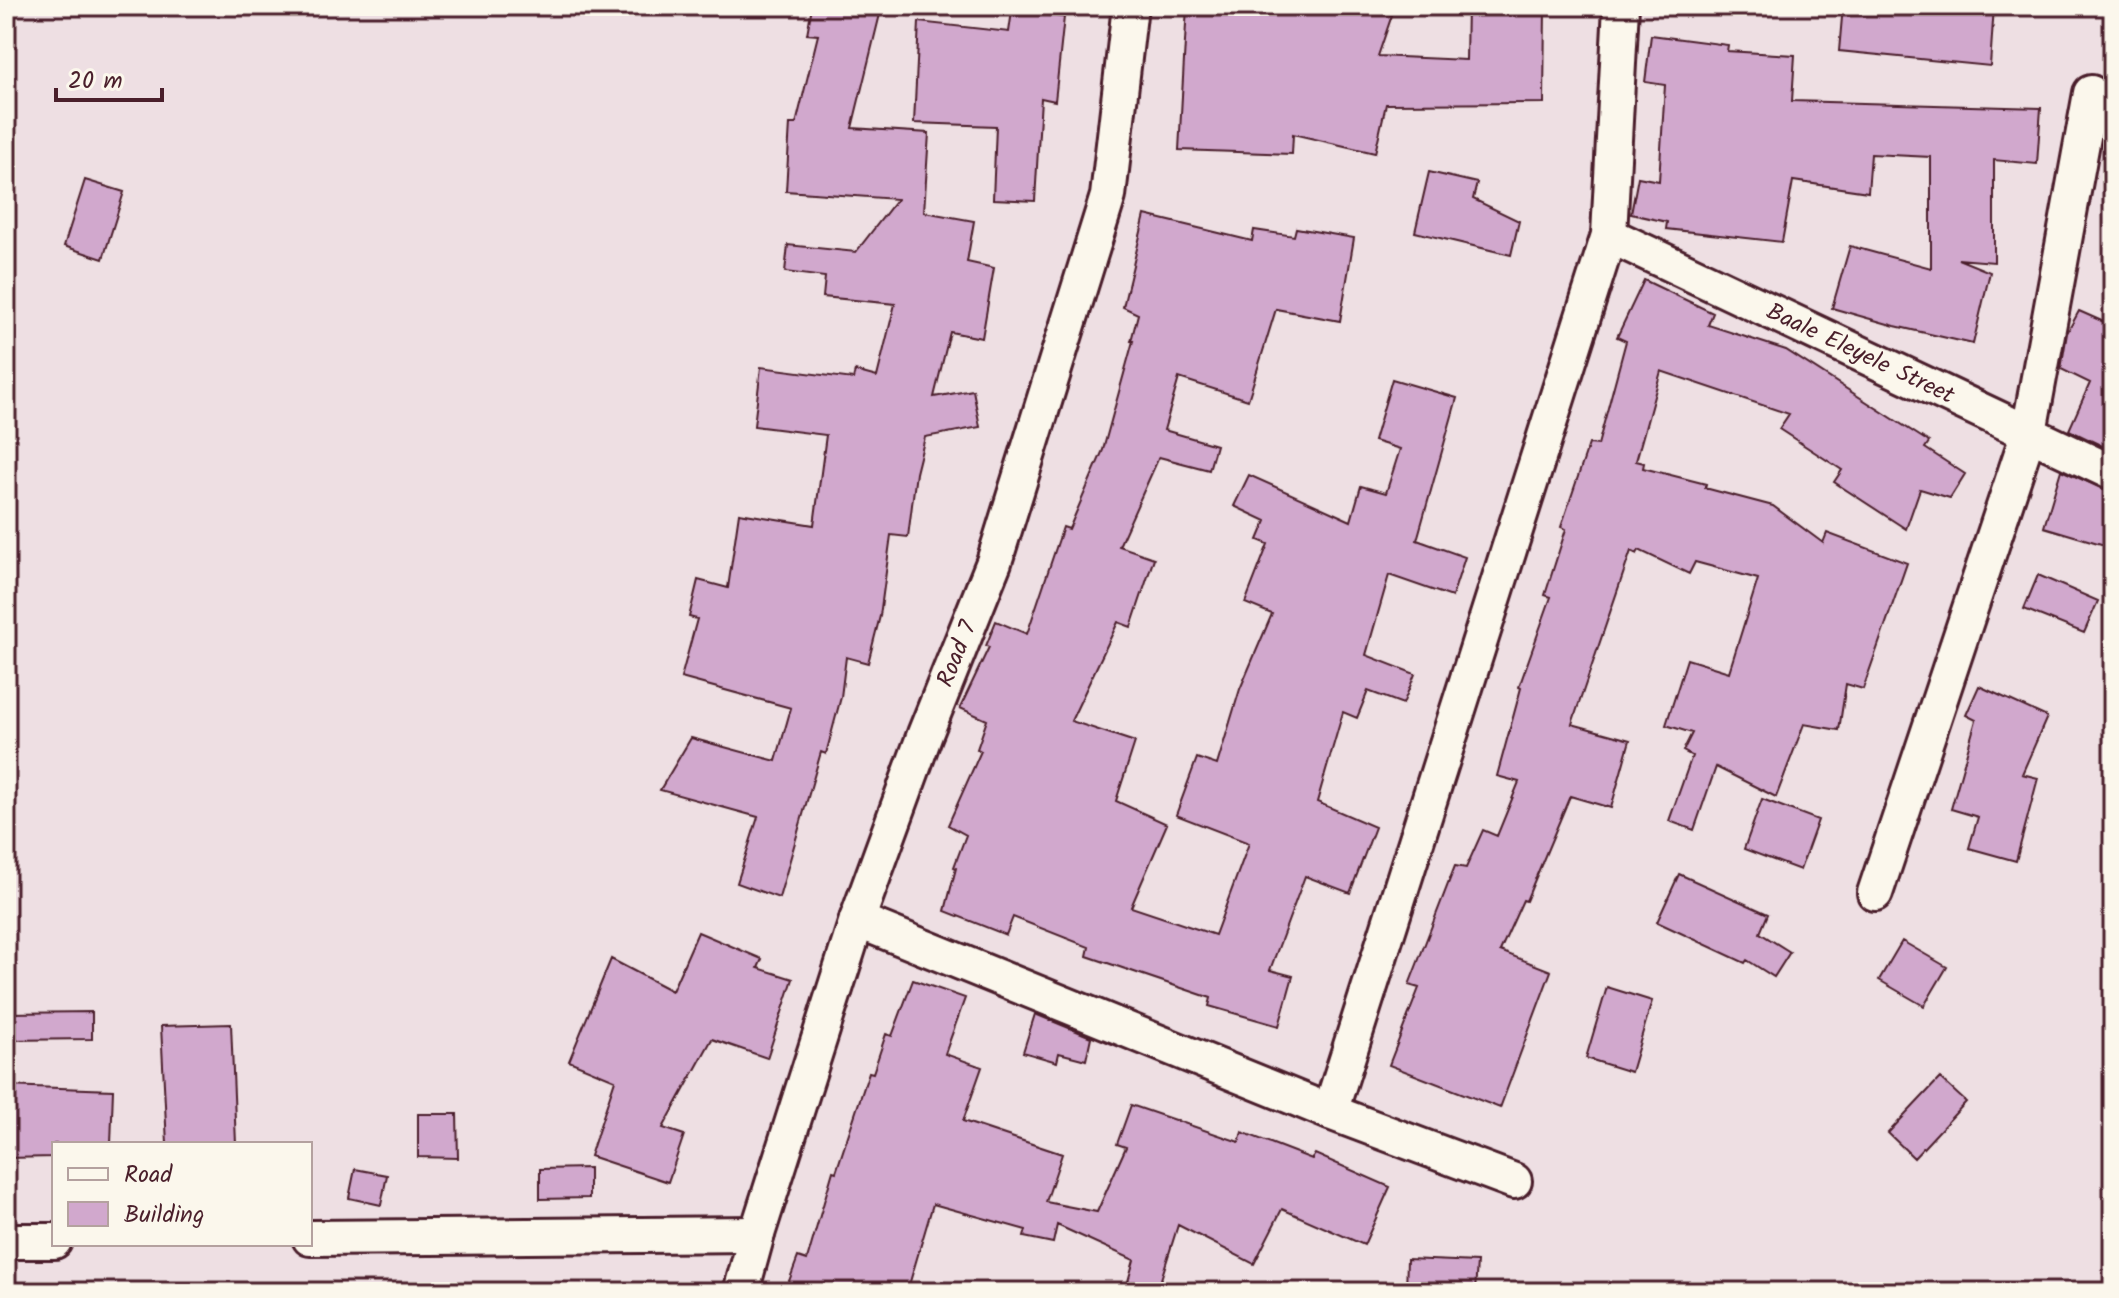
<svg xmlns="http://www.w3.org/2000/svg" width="2119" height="1298" font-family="Kalam,sans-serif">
  <rect width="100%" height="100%" fill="#eedfe3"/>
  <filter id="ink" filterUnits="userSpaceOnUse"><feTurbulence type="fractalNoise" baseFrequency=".0125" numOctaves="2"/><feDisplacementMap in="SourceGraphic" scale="16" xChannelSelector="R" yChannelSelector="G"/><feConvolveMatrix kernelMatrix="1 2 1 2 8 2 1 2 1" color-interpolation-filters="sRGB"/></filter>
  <g filter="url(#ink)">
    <path fill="#d1a8cd" stroke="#4a1f2b" stroke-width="2" d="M 812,6 L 882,6 L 852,128 L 929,133 L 924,212 L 974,221 L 967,262 L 994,268 L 982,338 L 950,332 L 934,397 L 973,390 L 980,427 L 925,437 L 916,473 L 908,537 L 891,535 L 880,616 L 868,663 L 846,657 L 841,697 L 826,754 L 821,752 L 779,898 L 737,883 L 758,817 L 660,790 L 691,738 L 776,761 L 791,708 L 681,678 L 697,619 L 689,617 L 698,580 L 728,588 L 739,513 L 814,525 L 826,435 L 754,426 L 761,367 L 853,379 L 855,371 L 877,377 L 895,304 L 823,297 L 825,277 L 785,272 L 788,245 L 856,252 L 897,199 L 786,191 L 790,124 L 796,124 L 818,35 L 807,34 Z
      M 1187,6 L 1366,6 L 1392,15 L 1378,56 L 1466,60 L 1467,6 L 1545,6 L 1544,103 L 1386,104 L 1375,153 L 1293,134 L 1292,154 L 1179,150 Z
      M 1843,6 L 1994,6 L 1990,66 L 1839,51 Z
      M 1012,11 L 1064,17 L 1055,101 L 1041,98 L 1035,201 L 993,199 L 996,126 L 914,123 L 919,22 L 1009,32 Z
      M 1651,35 L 1728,45 L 1727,51 L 1795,55 L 1792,101 L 2041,108 L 2037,164 L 1994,160 L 1994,262 L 1958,259 L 1990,272 L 1973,344 L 1895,326 L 1832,308 L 1850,246 L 1931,268 L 1931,157 L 1871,154 L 1868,192 L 1793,181 L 1782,242 L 1666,229 L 1667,222 L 1631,214 L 1638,177 L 1659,181 L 1665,85 L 1645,82 Z
      M 1429,172 L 1477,183 L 1473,199 L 1519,221 L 1511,255 L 1415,232 Z
      M 85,180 L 124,192 L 103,259 L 64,246 Z
      M 1145,215 L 1252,241 L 1254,230 L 1294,236 L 1296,228 L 1354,238 L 1340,321 L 1276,309 L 1248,400 L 1179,378 L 1164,430 L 1216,445 L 1209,470 L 1159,457 L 1119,546 L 1154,558 L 1131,627 L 1118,622 L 1071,721 L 1135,742 L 1116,801 L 1167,824 L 1131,907 L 1215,935 L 1249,843 L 1176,815 L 1197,758 L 1217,765 L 1240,689 L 1272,614 L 1245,603 L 1268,544 L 1258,540 L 1266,521 L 1234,506 L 1249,475 L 1351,521 L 1361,486 L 1386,493 L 1400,449 L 1374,441 L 1392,379 L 1457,398 L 1417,540 L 1465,557 L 1452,597 L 1389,575 L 1366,655 L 1415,674 L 1403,704 L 1368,691 L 1357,718 L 1343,712 L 1317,802 L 1375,827 L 1350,893 L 1305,876 L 1270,970 L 1293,976 L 1279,1026 L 1209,1006 L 1211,998 L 1087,956 L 1089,947 L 1013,917 L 1006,935 L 945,911 L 956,868 L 954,867 L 966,835 L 948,825 L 981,751 L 977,749 L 987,720 L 960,708 L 989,647 L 986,646 L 996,621 L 1027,634 L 1063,527 L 1069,529 L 1103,450 L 1133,341 L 1131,341 L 1138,314 L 1123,307 Z
      M 1644,280 L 1713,313 L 1708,325 L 1786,350 L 1929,442 L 1925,448 L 1965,474 L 1950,498 L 1920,489 L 1906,529 L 1834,482 L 1842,470 L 1779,429 L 1789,414 L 1661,371 L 1636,461 L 1644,463 L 1643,468 L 1706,484 L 1705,488 L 1773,506 L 1823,543 L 1827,533 L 1907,563 L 1863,689 L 1846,684 L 1839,730 L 1804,724 L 1776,797 L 1716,767 L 1694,830 L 1669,821 L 1692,756 L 1683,751 L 1692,733 L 1666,725 L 1687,659 L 1729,672 L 1758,579 L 1695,562 L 1689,574 L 1639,550 L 1637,554 L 1631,551 L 1572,724 L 1630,740 L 1611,808 L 1570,796 L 1526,901 L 1523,900 L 1500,951 L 1551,971 L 1500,1108 L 1389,1065 L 1419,988 L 1409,985 L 1455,866 L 1466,868 L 1483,830 L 1497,836 L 1519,782 L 1497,776 L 1521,688 L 1519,687 L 1551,597 L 1545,595 L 1566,529 L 1561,527 L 1589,444 L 1598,445 L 1626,341 L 1617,337 Z
      M 2079,311 L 2113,326 L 2113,451 L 2069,430 L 2090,383 L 2061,369 L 2067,333 Z
      M 2061,470 L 2113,493 L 2113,530 L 2108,546 L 2044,527 Z
      M 2038,575 L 2098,601 L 2084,633 L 2024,609 Z
      M 1979,686 L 2047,717 L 2022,774 L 2038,778 L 2016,861 L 1969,848 L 1978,817 L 1951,809 L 1976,720 L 1966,715 Z
      M 1762,799 L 1818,820 L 1800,870 L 1744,849 Z
      M 1679,874 L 1768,914 L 1760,933 L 1790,952 L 1774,977 L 1747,960 L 1745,963 L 1657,922 Z
      M 698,932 L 762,959 L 758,968 L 793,979 L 767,1058 L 712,1039 L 663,1128 L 684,1135 L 668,1182 L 590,1156 L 615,1080 L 569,1061 L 611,959 L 672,991 Z
      M 1902,941 L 1947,967 L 1924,1006 L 1879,980 Z
      M 913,980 L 965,998 L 945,1054 L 982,1067 L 963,1121 L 1062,1154 L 1046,1202 L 1097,1212 L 1126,1147 L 1117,1144 L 1131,1105 L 1239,1142 L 1242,1132 L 1312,1159 L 1315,1154 L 1390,1187 L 1364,1245 L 1282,1209 L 1254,1264 L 1178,1225 L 1157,1292 L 1125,1292 L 1134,1260 L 1057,1225 L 1053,1243 L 1024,1237 L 1026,1230 L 933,1204 L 907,1292 L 785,1292 L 798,1257 L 807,1260 L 833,1171 L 836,1172 L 869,1072 L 873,1073 L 886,1034 L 892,1036 Z
      M 1607,987 L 1652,1001 L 1631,1072 L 1586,1058 Z
      M 92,1012 L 92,1039 L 6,1040 L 6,1013 Z
      M 1035,1014 L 1091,1037 L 1086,1060 L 1059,1053 L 1057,1062 L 1023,1052 Z
      M 231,1024 L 236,1144 L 167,1144 L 161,1026 Z
      M 1940,1078 L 1966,1102 L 1914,1158 L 1888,1133 Z
      M 6,1086 L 113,1090 L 111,1144 L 54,1144 L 54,1157 L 6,1158 Z
      M 418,1114 L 457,1114 L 458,1158 L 418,1157 Z
      M 589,1168 L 589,1198 L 540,1199 L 540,1169 Z
      M 355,1169 L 387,1175 L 381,1205 L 349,1198 Z
      M 1407,1259 L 1477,1262 L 1475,1292 L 1406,1292 Z"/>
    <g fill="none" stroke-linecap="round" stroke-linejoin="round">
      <g stroke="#4a1f2b" stroke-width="40">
        <g id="minor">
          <path id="s1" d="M 1609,235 L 2113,473"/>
          <path d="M 1875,893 L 2029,432 L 2091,93"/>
          <path d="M 857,920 L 1330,1112 L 1514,1181"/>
          <path d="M 1330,1112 L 1609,235 L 1621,6"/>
          <path d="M 310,1238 L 757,1234"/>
          <path d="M 6,1241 L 54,1241"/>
          <path id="s2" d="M 741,1292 L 757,1234 L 857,920 L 925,734 L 994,562 L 1108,196 L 1130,6"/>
        </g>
      </g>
      <use href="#minor" stroke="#fbf7ec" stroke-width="34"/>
    </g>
  </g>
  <g text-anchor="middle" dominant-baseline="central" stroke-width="6" stroke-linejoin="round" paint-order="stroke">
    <g font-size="24" fill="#4a1f2b" stroke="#fbf7ec">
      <text stroke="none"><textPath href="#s1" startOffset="278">Baale Eleyele Street</textPath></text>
      <text stroke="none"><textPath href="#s2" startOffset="674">Road 7</textPath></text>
    </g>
  </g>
  <rect width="2119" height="1298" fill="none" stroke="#fbf7ec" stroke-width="32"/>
  <rect x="16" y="16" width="2087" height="1266" fill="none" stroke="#4a1f2b" stroke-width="3" filter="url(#ink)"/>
  <rect x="52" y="1142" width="260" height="104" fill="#fbf7ec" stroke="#b4a19f" stroke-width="2"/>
  <rect x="68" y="1168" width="40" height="12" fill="#fbf7ec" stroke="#b4a19f" stroke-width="2"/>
  <text x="124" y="1182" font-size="24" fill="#4a1f2b">Road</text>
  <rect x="68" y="1202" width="40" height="24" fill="#d1a8cd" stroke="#b4a19f" stroke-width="2"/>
  <text x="124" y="1222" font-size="24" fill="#4a1f2b">Building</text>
  <path d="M56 88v12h106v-12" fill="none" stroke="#4a1f2b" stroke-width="4"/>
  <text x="68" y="88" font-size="24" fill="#4a1f2b" stroke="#fbf7ec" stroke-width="6" paint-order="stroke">20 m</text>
</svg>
